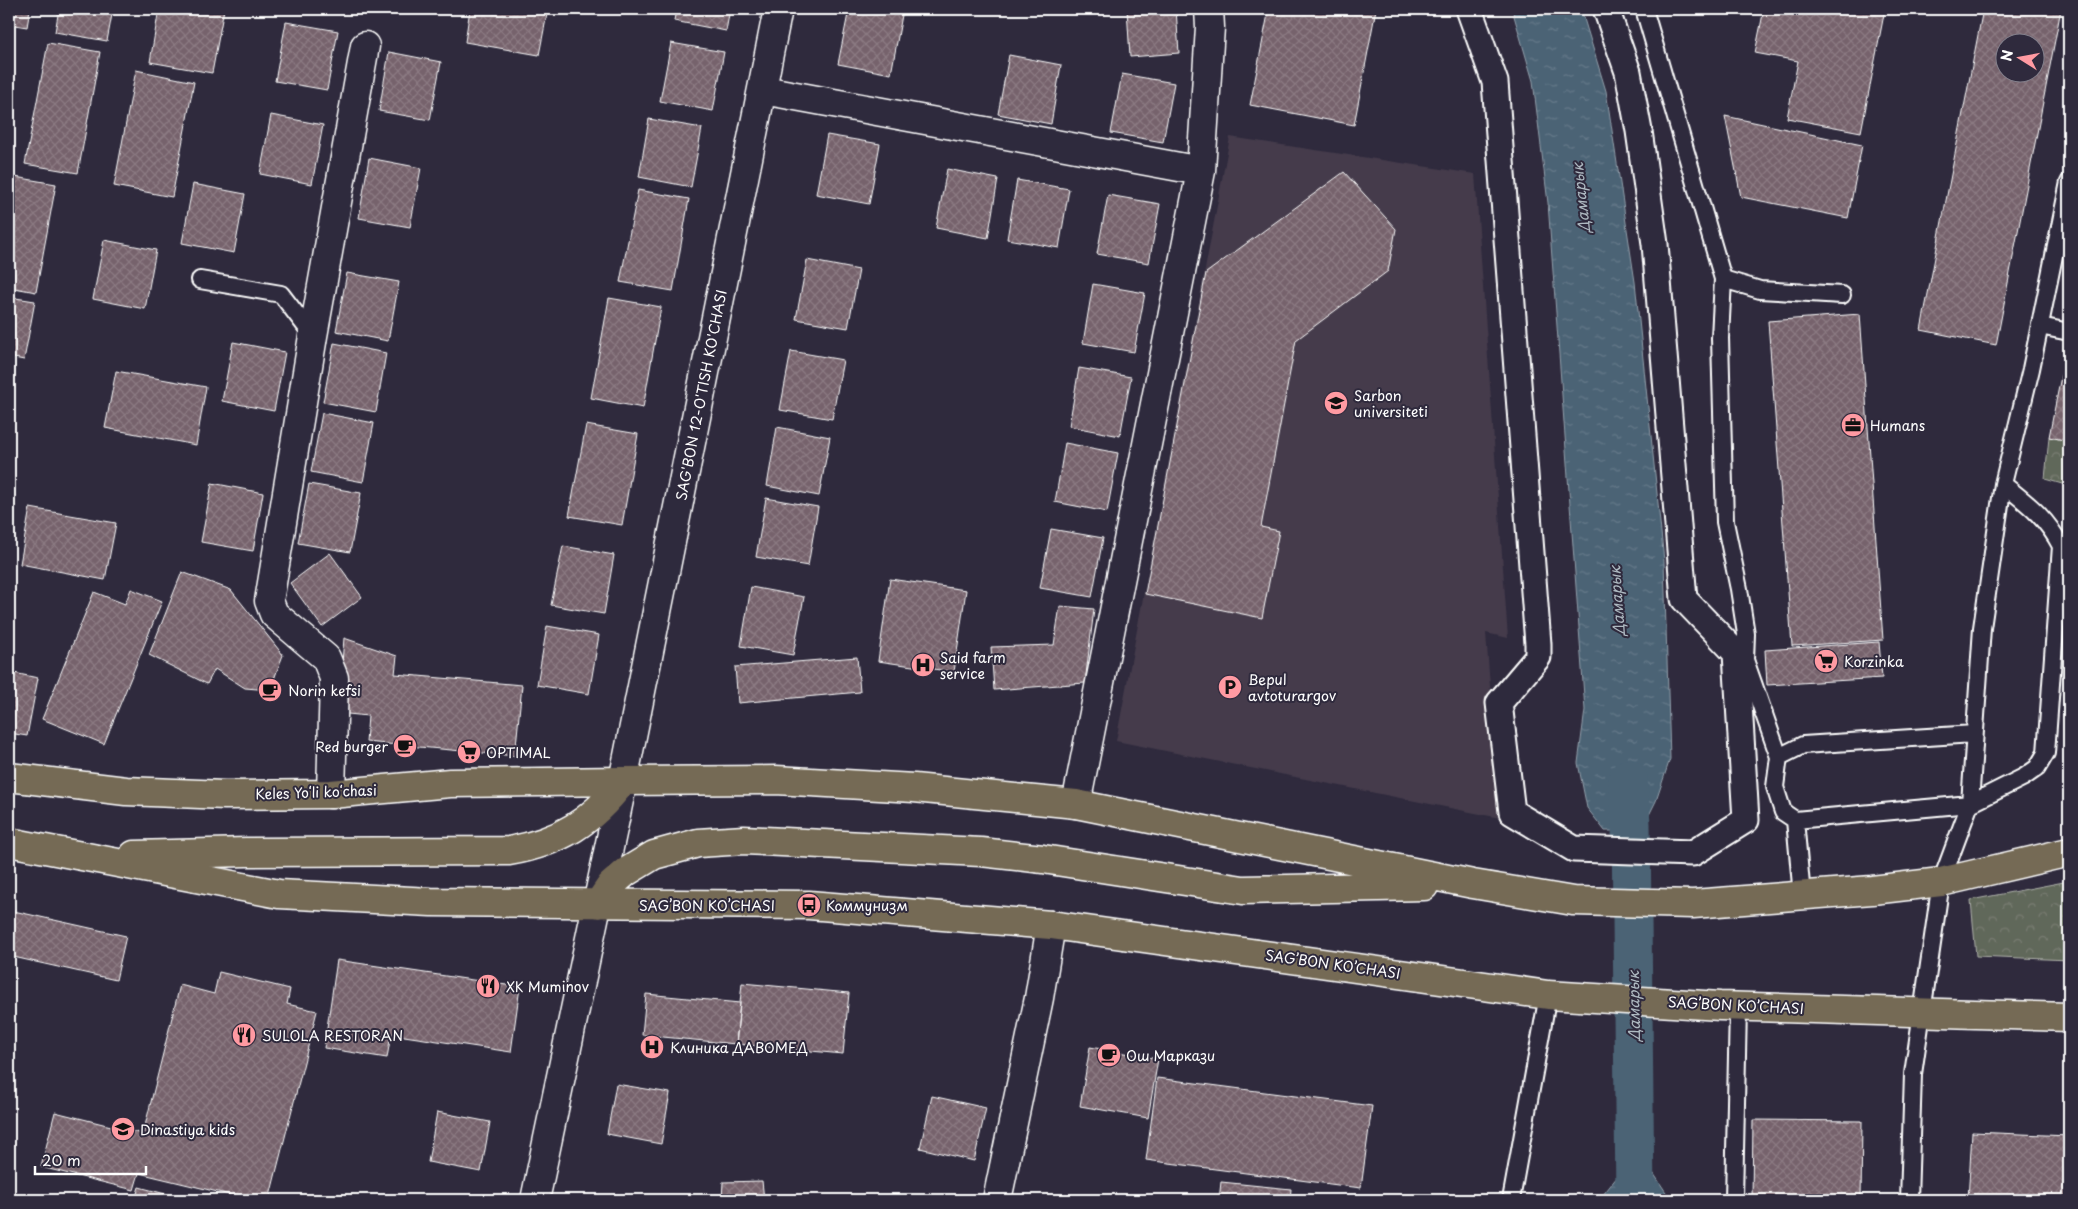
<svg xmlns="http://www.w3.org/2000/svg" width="2078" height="1209" font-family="'Playpen Sans',sans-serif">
  <defs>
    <pattern id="forest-crowns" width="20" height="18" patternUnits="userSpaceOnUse" patternTransform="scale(1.25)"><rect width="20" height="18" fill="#61675a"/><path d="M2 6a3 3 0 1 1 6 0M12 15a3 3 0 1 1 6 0" fill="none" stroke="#797e73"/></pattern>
    <pattern id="water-ripples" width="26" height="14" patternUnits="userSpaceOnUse" patternTransform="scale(1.25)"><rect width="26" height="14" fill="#4b6375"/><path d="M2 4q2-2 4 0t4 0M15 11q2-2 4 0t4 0" fill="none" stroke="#667a8a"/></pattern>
    <pattern id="building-cross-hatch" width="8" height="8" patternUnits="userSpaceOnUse" patternTransform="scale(1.25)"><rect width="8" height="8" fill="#76626c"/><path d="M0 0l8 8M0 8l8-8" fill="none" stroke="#8b7a82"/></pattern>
  </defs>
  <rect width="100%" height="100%" fill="#2f2a3d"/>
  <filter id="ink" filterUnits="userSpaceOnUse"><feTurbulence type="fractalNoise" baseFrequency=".02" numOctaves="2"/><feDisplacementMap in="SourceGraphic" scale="10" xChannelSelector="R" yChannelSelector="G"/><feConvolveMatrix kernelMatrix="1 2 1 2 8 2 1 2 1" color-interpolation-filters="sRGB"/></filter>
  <g filter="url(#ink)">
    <path fill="#443b4b" d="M 1230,137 L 1475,174 L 1508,638 L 1486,633 L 1500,818 L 1116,741 Z"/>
    <path fill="url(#forest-crowns)" stroke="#b0b3ac" d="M 2049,437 L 2069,441 L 2069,486 L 2045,479 Z
      M 2069,881 L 2069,960 L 1976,956 L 1971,900 Z"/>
    <path fill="url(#water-ripples)" stroke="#93a1ac" d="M 1512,9 L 1581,9 L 1606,91 L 1635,282 L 1664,561 L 1670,759 L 1656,801 L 1641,831 L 1605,831 L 1587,808 L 1578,763 L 1585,710 L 1548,203 L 1533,81 Z
      M 1652,1171 L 1671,1200 L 1599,1200 L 1621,1172 Z"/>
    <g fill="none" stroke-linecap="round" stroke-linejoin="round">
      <path stroke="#4b6375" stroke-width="39" d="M 1628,779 L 1631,824 L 1635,1200"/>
    </g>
    <path fill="url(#building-cross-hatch)" stroke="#fff" fill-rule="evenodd" d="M 9,9 L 30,9 L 27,27 L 9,24 Z
      M 59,9 L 113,9 L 107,41 L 55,32 Z
      M 159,9 L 224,9 L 212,73 L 150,62 Z
      M 470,9 L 516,9 L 547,14 L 539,55 L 465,42 Z
      M 676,9 L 730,9 L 726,31 L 674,21 Z
      M 849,9 L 866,9 L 902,15 L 891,74 L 838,64 Z
      M 1127,9 L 1176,9 L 1179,53 L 1130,57 Z
      M 1269,9 L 1376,9 L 1354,125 L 1250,105 Z
      M 1764,9 L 1885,9 L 1861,132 L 1787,118 L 1798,61 L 1755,53 Z
      M 1983,9 L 2061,9 L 1996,345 L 1921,330 ZM 2006,42 L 2036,42 L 2036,72 L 2006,72 Z
      M 286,22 L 338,31 L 327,90 L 275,81 Z
      M 48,43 L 100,52 L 78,173 L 25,164 Z
      M 671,43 L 724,52 L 713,111 L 660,101 Z
      M 389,52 L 441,62 L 430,120 L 379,111 Z
      M 1009,55 L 1061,65 L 1051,124 L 998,114 Z
      M 136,70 L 194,82 L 172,197 L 114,186 Z
      M 1122,74 L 1174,83 L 1163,142 L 1111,133 Z
      M 271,115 L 323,125 L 312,184 L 260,174 Z
      M 1725,116 L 1862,145 L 1848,218 L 1741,197 Z
      M 649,119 L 702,128 L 691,187 L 639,177 Z
      M 827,135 L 880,144 L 869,204 L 816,194 Z
      M 369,158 L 421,168 L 410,227 L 359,218 Z
      M 947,169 L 998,179 L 988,238 L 936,228 Z
      M 1344,172 L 1396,229 L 1388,271 L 1296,340 L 1261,527 L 1279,531 L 1262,618 L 1145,594 L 1206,273 Z
      M 9,176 L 56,184 L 36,292 L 9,287 Z
      M 1017,180 L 1069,189 L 1059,248 L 1007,239 Z
      M 193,184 L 245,194 L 234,253 L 182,243 Z
      M 638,190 L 689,199 L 673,291 L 620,282 Z
      M 1108,195 L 1160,204 L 1149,263 L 1097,254 Z
      M 104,240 L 156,250 L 145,309 L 93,299 Z
      M 807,260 L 859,270 L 848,328 L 796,319 Z
      M 347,273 L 399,282 L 388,341 L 336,331 Z
      M 1093,284 L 1145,293 L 1134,352 L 1083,343 Z
      M 9,297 L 35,301 L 24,360 L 9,357 Z
      M 609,298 L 661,307 L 643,408 L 591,398 Z
      M 1860,314 L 1883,640 L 1792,646 L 1768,321 Z
      M 233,342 L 285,352 L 274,411 L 222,401 Z
      M 334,343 L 386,353 L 376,412 L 323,402 Z
      M 791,351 L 843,360 L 832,419 L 780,410 Z
      M 2065,356 L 2069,357 L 2069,441 L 2049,437 Z
      M 1079,368 L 1131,377 L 1120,436 L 1069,426 Z
      M 116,371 L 206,387 L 196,445 L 105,428 Z
      M 322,413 L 374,423 L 363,482 L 311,472 Z
      M 586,425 L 638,434 L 622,525 L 569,516 Z
      M 777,427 L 830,437 L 819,496 L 767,486 Z
      M 1065,443 L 1118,453 L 1107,512 L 1055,502 Z
      M 212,483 L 263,493 L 253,551 L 201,542 Z
      M 309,484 L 361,493 L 350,552 L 298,543 Z
      M 766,498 L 818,507 L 808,566 L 756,557 Z
      M 30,508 L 116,523 L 105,580 L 20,564 Z
      M 1051,529 L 1103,538 L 1092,597 L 1040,588 Z
      M 563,546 L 614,555 L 604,614 L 551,605 Z
      M 330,553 L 362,597 L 322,627 L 290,583 Z
      M 182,572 L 231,590 L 283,655 L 270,690 L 245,688 L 215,669 L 207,684 L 149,655 Z
      M 890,579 L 966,590 L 954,672 L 878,661 Z
      M 751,587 L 804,597 L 793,655 L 741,646 Z
      M 131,589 L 162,601 L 104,744 L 42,719 L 94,592 L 125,604 Z
      M 1060,606 L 1094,609 L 1085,683 L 994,690 L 991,647 L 1054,645 Z
      M 547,626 L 599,635 L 589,694 L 537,685 Z
      M 344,638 L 397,656 L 395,674 L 522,685 L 515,756 L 366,742 L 368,716 L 338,713 Z
      M 1879,642 L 1882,678 L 1767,685 L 1765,650 Z
      M 857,657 L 860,692 L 738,703 L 735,667 Z
      M 9,672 L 38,678 L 27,736 L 9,733 Z
      M 9,910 L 126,936 L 116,980 L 9,956 Z
      M 337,960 L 520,987 L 511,1052 L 391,1034 L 387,1058 L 324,1048 Z
      M 219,972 L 290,989 L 287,1004 L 317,1011 L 269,1200 L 251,1200 L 139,1173 L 134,1190 L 41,1167 L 55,1112 L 143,1134 L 180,985 L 214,994 Z
      M 742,983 L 849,993 L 843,1054 L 736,1044 Z
      M 646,994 L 740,1003 L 736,1044 L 642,1035 Z
      M 1090,1047 L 1158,1059 L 1148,1118 L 1080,1106 Z
      M 1157,1078 L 1372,1106 L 1361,1188 L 1146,1160 Z
      M 616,1084 L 670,1093 L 661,1144 L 607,1134 Z
      M 932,1096 L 986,1108 L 974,1161 L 920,1148 Z
      M 437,1112 L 490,1122 L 481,1172 L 428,1162 Z
      M 1753,1120 L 1862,1121 L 1861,1200 L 1752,1200 Z
      M 1972,1132 L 2069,1136 L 2069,1200 L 1968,1200 Z
      M 762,1181 L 764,1200 L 722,1200 L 723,1182 Z
      M 1221,1182 L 1291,1189 L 1290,1200 L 1219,1200 Z
      M 139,1187 L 188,1200 L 135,1200 Z"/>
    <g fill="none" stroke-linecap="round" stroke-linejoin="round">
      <g stroke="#fff" stroke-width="20">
        <path id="service" d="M 1644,9 L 1723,279
          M 200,280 L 281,294 L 313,336
          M 2040,326 L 2069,332
          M 1974,734 L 1803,745 L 1779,757 L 1775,787 L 1783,812 L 1795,820 L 1970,804 L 2024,777 L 2037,768 L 2046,753 L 2061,546 C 2046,517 2028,504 2003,484
          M 1779,757 L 1745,660 L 1746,634 L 1739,589 L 1725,522 L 1720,338 L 1723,279 L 1760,290 L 1842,295
          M 1795,820 L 1802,896
          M 1511,1200 L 1548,995
          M 1734,1200 L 1738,1007
          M 1909,1200 L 1913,1074 L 1941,882 L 1970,804 L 1982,628 L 2003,484 L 2031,369 L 2069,182"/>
      </g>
      <g stroke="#fff" stroke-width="29">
        <path id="pedestrian" d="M 1469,9 L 1495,82 L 1538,644 L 1538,657 L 1499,703 L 1512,812 L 1574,849 L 1693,853 L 1746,820 L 1736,653 L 1684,599 L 1655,244 L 1639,131 L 1628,72 L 1606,9"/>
      </g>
      <g stroke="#fff" stroke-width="31">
        <path id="minor" d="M 763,90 L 1201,171
          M 331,794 L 334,678 L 326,658 L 274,614 L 269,601 L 313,336 L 365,46
          M 1076,804 L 1201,171 L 1210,27 L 1209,9
          M 997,1200 L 1039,998 L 1051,925"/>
      </g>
      <g stroke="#fff" stroke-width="31">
        <path id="secondary" d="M 535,1200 L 623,781 L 778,9"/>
      </g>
      <g stroke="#fff" stroke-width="31">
        <path id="primary" d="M 9,777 L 126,791 L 225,795 L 331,794 L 450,783 L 623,781 L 776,780 L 914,788 L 1076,804 L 1473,884 L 1573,901 L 1693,904 L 1872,890 L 1941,882 L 2069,852
          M 9,842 L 279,894 L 431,902 L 809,905 L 1051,925 L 1548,995 L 1720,1006 L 2069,1017
          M 134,855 L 246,852 L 509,851 C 560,842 592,822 623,781
          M 598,904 L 611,885 L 626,872 L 654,855 L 698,843 L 744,840 L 981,852 L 1043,859 L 1243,890 L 1424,886"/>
      </g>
      <use href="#service" stroke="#2f2a3d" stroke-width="16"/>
      <use href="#pedestrian" stroke="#2f2a3d" stroke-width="25"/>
      <use href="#minor" stroke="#2f2a3d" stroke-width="28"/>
      <use href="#secondary" stroke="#2f2a3d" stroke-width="28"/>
      <use href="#primary" stroke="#756a55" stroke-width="28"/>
    </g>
  </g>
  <defs>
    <g id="university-disc" transform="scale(1.25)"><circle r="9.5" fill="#ff9aa2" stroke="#2f2a3d"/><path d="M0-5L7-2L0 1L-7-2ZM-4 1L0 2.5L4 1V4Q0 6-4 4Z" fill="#111"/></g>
    <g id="office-disc" transform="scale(1.25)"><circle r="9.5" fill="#ff9aa2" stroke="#2f2a3d"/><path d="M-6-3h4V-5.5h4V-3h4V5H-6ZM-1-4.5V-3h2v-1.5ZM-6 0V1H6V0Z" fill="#111"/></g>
    <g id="supermarket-disc" transform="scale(1.25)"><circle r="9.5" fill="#ff9aa2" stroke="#2f2a3d"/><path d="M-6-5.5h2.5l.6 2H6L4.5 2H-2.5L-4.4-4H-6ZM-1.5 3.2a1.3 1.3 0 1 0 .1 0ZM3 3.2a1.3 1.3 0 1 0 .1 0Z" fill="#111"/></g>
    <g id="hospital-disc" transform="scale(1.25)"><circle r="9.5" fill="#ff9aa2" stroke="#2f2a3d"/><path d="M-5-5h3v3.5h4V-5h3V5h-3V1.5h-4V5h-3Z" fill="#111"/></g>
    <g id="parking-disc" transform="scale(1.25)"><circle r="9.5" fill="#ff9aa2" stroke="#2f2a3d"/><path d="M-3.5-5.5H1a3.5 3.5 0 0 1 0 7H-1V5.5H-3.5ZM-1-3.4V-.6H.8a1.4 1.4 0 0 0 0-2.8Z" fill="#111"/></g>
    <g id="cafe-disc" transform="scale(1.25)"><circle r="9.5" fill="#ff9aa2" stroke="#2f2a3d"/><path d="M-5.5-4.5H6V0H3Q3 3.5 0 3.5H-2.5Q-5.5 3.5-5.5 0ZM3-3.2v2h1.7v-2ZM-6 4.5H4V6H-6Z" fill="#111"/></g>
    <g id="bus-disc" transform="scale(1.25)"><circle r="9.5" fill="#ff9aa2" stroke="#2f2a3d"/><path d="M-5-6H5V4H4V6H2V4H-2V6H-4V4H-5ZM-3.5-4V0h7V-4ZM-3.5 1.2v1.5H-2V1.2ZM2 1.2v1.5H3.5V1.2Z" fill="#111"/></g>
    <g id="restaurant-disc" transform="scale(1.25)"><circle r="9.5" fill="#ff9aa2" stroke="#2f2a3d"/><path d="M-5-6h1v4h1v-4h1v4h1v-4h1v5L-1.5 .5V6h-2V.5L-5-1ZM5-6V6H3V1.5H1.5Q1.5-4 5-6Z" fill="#111"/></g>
    <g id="school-disc" transform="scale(1.25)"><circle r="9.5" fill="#ff9aa2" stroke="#2f2a3d"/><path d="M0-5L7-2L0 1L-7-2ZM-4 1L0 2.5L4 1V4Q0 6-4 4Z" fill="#111"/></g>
  </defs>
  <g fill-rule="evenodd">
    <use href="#university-disc" x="1336" y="403"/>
    <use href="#office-disc" x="1853" y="425"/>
    <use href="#supermarket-disc" x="1826" y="661"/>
    <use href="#hospital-disc" x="923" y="665"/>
    <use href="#parking-disc" x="1230" y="687"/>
    <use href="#cafe-disc" x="270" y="690"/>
    <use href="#cafe-disc" x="405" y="746"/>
    <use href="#supermarket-disc" x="469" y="752"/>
    <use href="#bus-disc" x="809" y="905"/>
    <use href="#restaurant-disc" x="488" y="986"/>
    <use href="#restaurant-disc" x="244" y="1035"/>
    <use href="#hospital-disc" x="652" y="1047"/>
    <use href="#cafe-disc" x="1109" y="1055"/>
    <use href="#school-disc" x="123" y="1129"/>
  </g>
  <g text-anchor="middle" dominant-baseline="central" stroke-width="4" stroke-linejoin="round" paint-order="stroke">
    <g font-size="14" fill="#fff" stroke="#2f2a3d">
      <text transform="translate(701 395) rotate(-79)">SAG'BON 12-O'TISH KO'CHASI</text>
      <text transform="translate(316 792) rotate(-2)">Keles Yoʻli koʻchasi</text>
      <text x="707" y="905">SAG’BON KO’CHASI</text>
      <text transform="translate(1333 964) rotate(8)">SAG’BON KO’CHASI</text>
      <text transform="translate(1736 1005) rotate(3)">SAG’BON KO’CHASI</text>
    </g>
    <g font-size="14" fill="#fff" stroke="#2f2a3d" text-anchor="start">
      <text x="1354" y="395">Sarbon<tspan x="1354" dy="16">universiteti</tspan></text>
      <text x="1870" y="425">Humans</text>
      <text x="940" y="657">Said farm<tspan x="940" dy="16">service</tspan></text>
      <text x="1844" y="661">Korzinka</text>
      <text x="1248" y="679">Bepul<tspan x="1248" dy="16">avtoturargov</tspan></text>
      <text x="288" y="690">Norin kefsi</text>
      <text x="388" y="746" text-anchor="end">Red burger</text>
      <text x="486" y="752">OPTIMAL</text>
      <text x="826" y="905">Коммунизм</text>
      <text x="506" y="986">XK Muminov</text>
      <text x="262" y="1035">SULOLA RESTORAN</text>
      <text x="670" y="1047">Клиника ДАВОМЕД</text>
      <text x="1126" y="1055">Ош Маркази</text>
      <text x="140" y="1129">Dinastiya kids</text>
    </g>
    <g font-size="15" font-style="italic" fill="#aeb9c1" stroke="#2f2a3d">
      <text transform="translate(1580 198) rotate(-96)">Дамарык</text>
      <text transform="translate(1616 601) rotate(-94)">Дамарык</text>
      <text transform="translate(1633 1006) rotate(-91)">Дамарык</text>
    </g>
  </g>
  <rect width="2078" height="1209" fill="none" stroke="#2f2a3d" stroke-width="30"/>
  <rect x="15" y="15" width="2048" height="1179" fill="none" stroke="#fff" stroke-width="2" filter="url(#ink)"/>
  <g transform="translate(2020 58) rotate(281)"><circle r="24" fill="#2f2a3d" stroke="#827f8b"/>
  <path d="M0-4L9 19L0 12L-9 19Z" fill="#ff9aa2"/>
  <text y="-8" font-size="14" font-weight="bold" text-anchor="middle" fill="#ffffff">N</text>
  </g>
  <path d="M35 1166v8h111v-8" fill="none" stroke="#ffffff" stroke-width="2.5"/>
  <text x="42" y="1166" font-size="15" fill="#ffffff" stroke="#2f2a3d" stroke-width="4" paint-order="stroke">20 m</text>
</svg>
